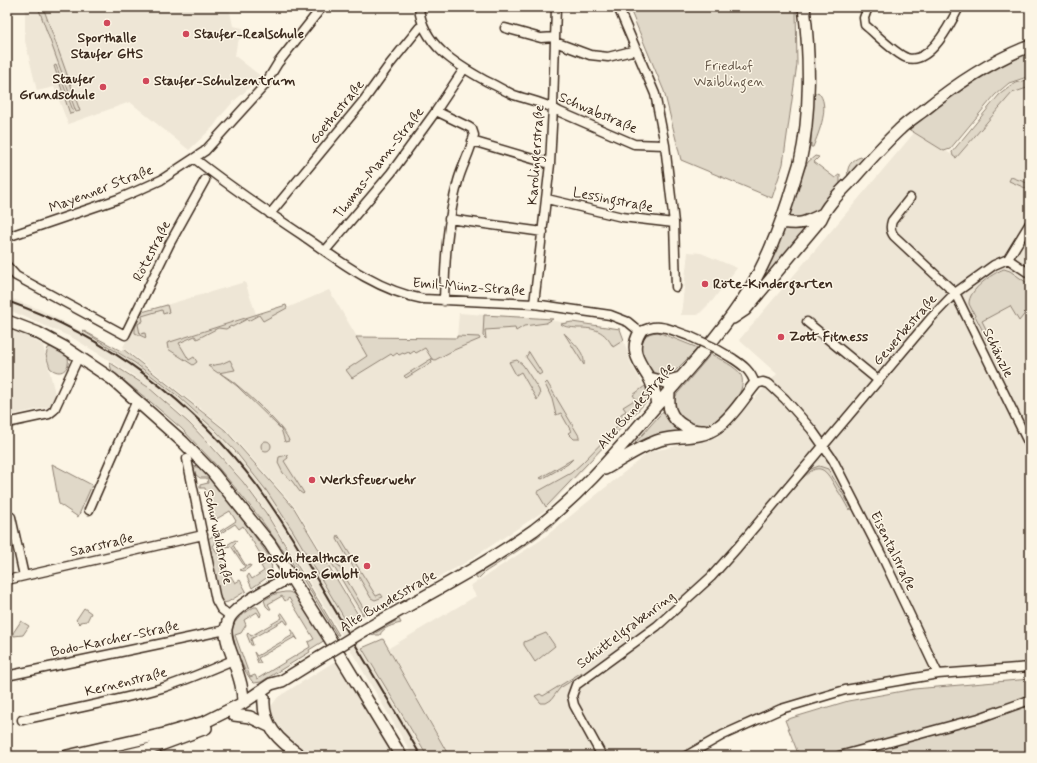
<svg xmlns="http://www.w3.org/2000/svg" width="1037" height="763" font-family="Mynerve,sans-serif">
  <rect width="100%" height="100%" fill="#fcf5e5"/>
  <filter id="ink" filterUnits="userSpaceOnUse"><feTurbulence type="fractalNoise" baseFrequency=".025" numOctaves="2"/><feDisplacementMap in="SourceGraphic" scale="8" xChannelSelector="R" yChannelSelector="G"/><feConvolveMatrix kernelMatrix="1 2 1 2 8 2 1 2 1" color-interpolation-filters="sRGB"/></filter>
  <g filter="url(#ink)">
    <path fill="#eee6d6" d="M 25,7 L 229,7 L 233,26 L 243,28 L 241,39 L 239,39 L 238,43 L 237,43 L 235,56 L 262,77 L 233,102 L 220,117 L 214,126 L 189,150 L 130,102 L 68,124 L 54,87 L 37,91 L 25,41 Z
      M 1030,87 L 1030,673 L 939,678 L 847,694 L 782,713 L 725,738 L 693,756 L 450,756 L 389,648 L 476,596 L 470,586 L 541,540 L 649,452 L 718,437 L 777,374 L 739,340 L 914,133 L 956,157 L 1012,93 Z
      M 688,252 L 701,253 L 737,268 L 713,300 L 698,315 L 681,315 Z
      M 245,282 L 256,314 L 287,308 L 329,290 L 357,337 L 457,338 L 459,313 L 537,319 L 620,329 L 631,364 L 647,392 L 648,400 L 547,509 L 465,563 L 362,618 L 295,507 L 226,429 L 123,347 L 142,312 Z
      M 7,297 L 39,309 L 81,331 L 135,363 L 181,399 L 224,440 L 266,490 L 293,531 L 425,756 L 413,756 L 340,632 L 265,509 L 244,482 L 211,443 L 178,411 L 154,391 L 133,375 L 73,338 L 7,309 Z
      M 7,326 L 43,345 L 56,398 L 52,406 L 7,416 Z
      M 337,660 L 377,726 L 392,756 L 316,756 L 305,750 L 287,736 L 272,716 L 271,709 L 272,705 L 278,697 Z"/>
    <path fill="#e0d8c8" stroke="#8e8173" d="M 38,7 L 43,7 L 80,111 L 76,112 Z
      M 629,7 L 796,7 L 797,64 L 783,164 L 772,198 L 681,160 L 664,91 Z
      M 1030,52 L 1030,76 L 1009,83 L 995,95 L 950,149 L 944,151 L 910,130 L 910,126 C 947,97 986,69 1030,52 Z
      M 56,65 L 74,113 L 70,114 L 54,66 Z
      M 1030,79 L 1030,87 L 1012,93 L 956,158 L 953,156 L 952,152 L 999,95 L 1015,83 Z
      M 818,92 C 831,105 819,132 813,147 L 811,147 L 812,100 L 814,95 Z
      M 815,156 L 819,157 L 814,162 L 835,178 L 840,174 L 840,185 L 838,189 L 818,211 L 804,220 L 787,218 L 803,171 L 808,162 Z
      M 861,157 L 863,158 L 863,162 L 848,177 C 846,167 851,160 861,157 Z
      M 1011,177 L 1030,184 L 1030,190 L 1009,181 Z
      M 809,225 L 759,288 L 773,257 L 784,229 L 788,227 Z
      M 1004,269 L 1010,271 L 1030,285 L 1030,307 L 1019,321 L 1010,306 L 982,321 L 990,337 L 987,339 L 969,304 C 968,290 993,273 1004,269 Z
      M 167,305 L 169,312 L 163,314 L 162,310 L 142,316 L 143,321 L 138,324 L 140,334 L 145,333 L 146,338 L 135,333 L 135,328 L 142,312 Z
      M 286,305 L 287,308 L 263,321 L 259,315 L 248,321 L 247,319 L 232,327 L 231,326 L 226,329 L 218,328 L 197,339 L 195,336 L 179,343 L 189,360 L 194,357 L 197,362 L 193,365 L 168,349 L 167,343 Z
      M 484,315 L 553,319 L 546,323 L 524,326 L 516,331 L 515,328 L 485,330 L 486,339 L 483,336 Z
      M 572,322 L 620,329 L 624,340 L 613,347 C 604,330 595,328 577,328 C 571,327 566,328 561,324 Z
      M 82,330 L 121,351 L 123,349 L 225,430 L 294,508 L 360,618 L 349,626 L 293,531 L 266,490 L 235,451 L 215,430 L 179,397 L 135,363 L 83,331 Z
      M 658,332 L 698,348 L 673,373 L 666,377 L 651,373 C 642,359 631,334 658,332 Z
      M 564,333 C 572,341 586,353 584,365 Z
      M 457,336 L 479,337 L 480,339 L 454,350 L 435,360 L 432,359 L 425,348 L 416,353 L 414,351 L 410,354 L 409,352 L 404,354 L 403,353 L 399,355 L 397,353 L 393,356 L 391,354 L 352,378 L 346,370 L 367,356 L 356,337 L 457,338 Z
      M 51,347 C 79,347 69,384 50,368 L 46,355 L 48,348 Z
      M 529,352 L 542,373 L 539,375 L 526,357 Z
      M 711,354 C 719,359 737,367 741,375 C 749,391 721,424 706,427 C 699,429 692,426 686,422 C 677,415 677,413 673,402 L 677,394 Z
      M 431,359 L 432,362 L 406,378 L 404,376 Z
      M 230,360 L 235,370 L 218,373 L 208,366 L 221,364 Z
      M 517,360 L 523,365 L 539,390 L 540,395 L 537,400 L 521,372 L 516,375 L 509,362 Z
      M 109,362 L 148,387 L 189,423 L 212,447 L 243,482 L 266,513 L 339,635 L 337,635 L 298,571 L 259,517 L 242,496 L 216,465 L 182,429 L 152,403 L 112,371 Z
      M 220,373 C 226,377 233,381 238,386 C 248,394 287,430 289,441 L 285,442 L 281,429 L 237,386 Z
      M 547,382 L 579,436 L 579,439 L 574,439 L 568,433 L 571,431 L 561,413 L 556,415 L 552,399 L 545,384 Z
      M 645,386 L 647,392 L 648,400 L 546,507 L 537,492 L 571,473 L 582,463 L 618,426 L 621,414 L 626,411 L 623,407 L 636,399 L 633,395 Z
      M 665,409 L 687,431 L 637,446 L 635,443 L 636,442 Z
      M261 446a5 5 0 1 1 10 0a5 5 0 1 1-10 0Z
      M 287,455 L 288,458 L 284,461 L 304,493 L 303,494 L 300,492 L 292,481 L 283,473 L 278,463 L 279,457 Z
      M 573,459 L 568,464 L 542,479 L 540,478 Z
      M 52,464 L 92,485 L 78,517 L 59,504 Z
      M 193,466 L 201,468 L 216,482 L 271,559 L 272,574 L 252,588 L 247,577 L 249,574 L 252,579 L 264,571 L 261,566 L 266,563 L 243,526 L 239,529 L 235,524 L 215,537 L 217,541 L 213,546 L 235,583 L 240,580 L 246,591 L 228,602 L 223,603 L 220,599 L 208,539 L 236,521 L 230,511 L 213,521 L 205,488 L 200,488 L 200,485 L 208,483 L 207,478 L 200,478 L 196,475 Z
      M 819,466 L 828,469 L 852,509 L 849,510 C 845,503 841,495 836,488 C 826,470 820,460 802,479 L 800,478 L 808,470 Z
      M 561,515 C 561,524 496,565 485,572 L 478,579 L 476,578 L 476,575 L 519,547 Z
      M 338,535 L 376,596 L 381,594 L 383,597 L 375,600 L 371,598 L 337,539 Z
      M 235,540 L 237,541 L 233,545 L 246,566 L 251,565 L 250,567 L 244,571 L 240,570 L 245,567 L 231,546 L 226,547 L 227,545 Z
      M 332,560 L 338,565 L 364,609 L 363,615 L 331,562 Z
      M 285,592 L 289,592 L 296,595 L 325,640 L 309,650 L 310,652 L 261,682 L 254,683 C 245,676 229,636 233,626 C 237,617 247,612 254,607 L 257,607 L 261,614 L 260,617 L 257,612 L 244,620 L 246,625 L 241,633 L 235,635 L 250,677 L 255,675 L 257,679 L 310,647 L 308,642 L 314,639 L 289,598 L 285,601 L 282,596 L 268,604 L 271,609 L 269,609 L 266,606 L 264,600 L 275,594 Z
      M 84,608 L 91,613 L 87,621 L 80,622 L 80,624 L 76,620 Z
      M 280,613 L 282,613 L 288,622 L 288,624 L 287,624 L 284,620 L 251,639 L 253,645 L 251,645 L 247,635 L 248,632 L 251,636 L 282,618 Z
      M 399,619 L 401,623 C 393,625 383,627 380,635 L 372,635 Z
      M 21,621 L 29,626 L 23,635 L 14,636 L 13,633 Z
      M 291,630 L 292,630 L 298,640 L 295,637 L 258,658 L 261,663 L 258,663 L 254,652 L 257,656 L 293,635 Z
      M 546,633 L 555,646 L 535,662 L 524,645 L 524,642 Z
      M 383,639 L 449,756 L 427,756 L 362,648 Z
      M 582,672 L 581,675 L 560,688 L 551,700 L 546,703 L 541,703 L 535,696 L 540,694 L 543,696 Z
      M 1030,679 L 1030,756 L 799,756 L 785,720 L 848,701 L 914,689 Z"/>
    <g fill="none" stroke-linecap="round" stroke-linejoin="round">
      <g stroke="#3b2a1e" stroke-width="11">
        <path id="street" d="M 419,7 C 422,45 457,65 486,81 C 495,85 505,91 514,95 C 529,100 547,103 560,112 L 634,144 L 665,145
          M 618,7 L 655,94 L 665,145 L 674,223 L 676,287
          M 868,7 L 864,18 L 865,25 C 875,33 895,54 907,58 C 930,65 951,23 959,7
          M 505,28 L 541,38 L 555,37
          M 555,42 L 590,55 L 608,57 L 636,50
          M 436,111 L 469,127 L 472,129 L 474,135 C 471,151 462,166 458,181 C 447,222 445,259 444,301
          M 472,141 L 550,164
          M 195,159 C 229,186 266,211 302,235 C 339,261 378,291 423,299 L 534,304 L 610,315 L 628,322 L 640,332 C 658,321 671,330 689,336
          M 910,198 L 892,221 C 890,227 890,231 894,236 L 955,293 L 1030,446
          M 547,199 L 622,217 L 674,223
          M 270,214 L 364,100 L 390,64 L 419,28 L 423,25
          M 449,219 L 543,232
          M 7,237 L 118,199 L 139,190 L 161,180 L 205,151 L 264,86 L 278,63 L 322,7
          M 325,251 L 391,173 L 436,111 L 464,69
          M 1008,259 L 1030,274
          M 7,266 L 16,276 L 125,335 L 170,243 L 205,180
          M 534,304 L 550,164 L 553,107 L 556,7
          M 807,322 L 879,381
          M 732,358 C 743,365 751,371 755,384 L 763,382 L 769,384 L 785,399 L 812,430 L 833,460 L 882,556 L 938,674 L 1030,667
          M 7,423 L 49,414 L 54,410 L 79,356
          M 187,459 L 216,600 L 221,609 L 230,616
          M 89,510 L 137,400
          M 7,518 L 11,517 L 24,576
          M 7,580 L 203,535
          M 11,675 L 226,630
          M 22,720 C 69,710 116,701 162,688 C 186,680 210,670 233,660
          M 602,756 L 574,705 L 572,696 L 576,685 L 657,626 L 711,577 L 737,548 L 931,318 L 955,293 L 994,265 L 1008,259 L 1030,223
          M 686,756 L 723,735 L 781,709 L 845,690 L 938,674
          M 839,756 L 979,718 L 1030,700"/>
      </g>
      <g stroke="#3b2a1e" stroke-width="14">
        <path id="secondary" d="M 781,222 C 801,225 805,223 823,214
          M 733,318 L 745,310 L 821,219 C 827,204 842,191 853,179 C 868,162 883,145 899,130 C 906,123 915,117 923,111 C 955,85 991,61 1030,46
          M 7,321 L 38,333 L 64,347 L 112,379 L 183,442 L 213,473 L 270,544 L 330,639 L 401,756
          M 640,332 C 629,350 639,362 649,378 C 654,386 655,395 657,405
          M 649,378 L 665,382 L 680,378
          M 669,391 C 669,397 668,404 670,410 C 675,424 691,432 704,431
          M 605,469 C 623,459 641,446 660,440 C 681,434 699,441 719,426 C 734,415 744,397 755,384
          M 365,630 C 422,597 480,568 534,530 C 583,493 617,451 657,405 C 689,368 723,332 749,290 C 766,262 778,232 788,201 C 792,188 796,175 800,162 C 811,115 810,54 804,7
          M 264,698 C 262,725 279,741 301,756
          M 243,703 C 243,684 237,673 232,655 C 229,647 225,638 226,629 C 227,625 228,620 230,617 C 239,603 276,585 291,576
          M 234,715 L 250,717 L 269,726
          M 67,756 L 164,734 L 205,722 L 243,703 L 271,684 L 282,681 L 319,658
          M 122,756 L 147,750 L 206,728"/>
      </g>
      <use href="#street" stroke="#fcf5e5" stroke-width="8"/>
      <use href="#secondary" stroke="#fcf5e5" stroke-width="11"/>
      <path stroke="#3b2a1e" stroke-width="2" d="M 7,301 C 107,336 195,403 258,487 C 288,528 313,573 339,617 C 366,663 394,709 421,756"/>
      <g stroke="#3b2a1e" stroke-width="11" stroke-linecap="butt">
        <path id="street-bridge" d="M 689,336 L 713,347 L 732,358"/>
      </g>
      <g stroke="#3b2a1e" stroke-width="14" stroke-linecap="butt">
        <path id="secondary-bridge" d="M 319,658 L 365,630"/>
      </g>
      <use href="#street-bridge" stroke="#fcf5e5" stroke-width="8"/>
      <use href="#secondary-bridge" stroke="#fcf5e5" stroke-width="11"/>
    </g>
  </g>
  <g fill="#d1495b" stroke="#fcf5e5" stroke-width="1.5">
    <circle cx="107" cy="23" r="4"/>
    <circle cx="186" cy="34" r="4"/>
    <circle cx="146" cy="81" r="4"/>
    <circle cx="103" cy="87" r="4"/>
    <circle cx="705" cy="284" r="4"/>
    <circle cx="781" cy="337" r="4"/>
    <circle cx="312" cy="480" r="4"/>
    <circle cx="367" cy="566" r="4"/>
  </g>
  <g text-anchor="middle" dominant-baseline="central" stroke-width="3" stroke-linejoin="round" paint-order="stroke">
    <g font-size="14" font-weight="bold" fill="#3b2a1e" stroke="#fcf5e5" text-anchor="start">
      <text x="194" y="34">Staufer-Realschule</text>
      <text x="107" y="38" text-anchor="middle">Sporthalle<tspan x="107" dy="16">Staufer GHS</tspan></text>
      <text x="95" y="79" text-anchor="end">Staufer<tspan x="95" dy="16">Grundschule</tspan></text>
      <text x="154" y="81">Staufer-Schulzentrum</text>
      <text x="713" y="284">Röte-Kindergarten</text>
      <text x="789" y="337">Zott Fitness</text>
      <text x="320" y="480">Werksfeuerwehr</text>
      <text x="359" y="558" text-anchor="end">Bosch Healthcare<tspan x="359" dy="16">Solutions GmbH</tspan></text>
    </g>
    <g font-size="14" fill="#645648" stroke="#fcf5e5">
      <text x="729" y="66">Friedhof<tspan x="729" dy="16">Waiblingen</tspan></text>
    </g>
    <g font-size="14" fill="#3b2a1e" stroke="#fcf5e5">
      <text transform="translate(337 112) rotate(-51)">Goethestraße</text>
      <text transform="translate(598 113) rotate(23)">Schwabstraße</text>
      <text transform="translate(536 155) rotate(-86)">Karolingerstraße</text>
      <text transform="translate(379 163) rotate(-52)">Thomas-Mann-Straße</text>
      <text transform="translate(101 189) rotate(-21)">Mayenner Straße</text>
      <text transform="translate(613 200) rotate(11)">Lessingstraße</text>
      <text transform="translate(152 251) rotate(-63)">Rötestraße</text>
      <text transform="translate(469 287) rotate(4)">Emil-Münz-Straße</text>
      <text transform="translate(905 330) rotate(-49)">Gewerbestraße</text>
      <text transform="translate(998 353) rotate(64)">Schänzle</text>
      <text transform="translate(636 406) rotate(-49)">Alte Bundesstraße</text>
      <text transform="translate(218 537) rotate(78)">Schurwaldstraße</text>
      <text transform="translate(102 545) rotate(-13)">Saarstraße</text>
      <text transform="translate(893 551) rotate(64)">Eisentalstraße</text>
      <text transform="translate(388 601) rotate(-30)">Alte Bundesstraße</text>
      <text transform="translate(626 630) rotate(-37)">Schüttelgrabenring</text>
      <text transform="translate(115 639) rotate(-12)">Bodo-Karcher-Straße</text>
      <text transform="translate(126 682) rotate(-14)">Kernenstraße</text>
    </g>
  </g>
  <rect width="1037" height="763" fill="none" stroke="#fcf5e5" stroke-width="24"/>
  <rect x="12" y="12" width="1013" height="739" fill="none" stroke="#3b2a1e" stroke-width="1.5" filter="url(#ink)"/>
</svg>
